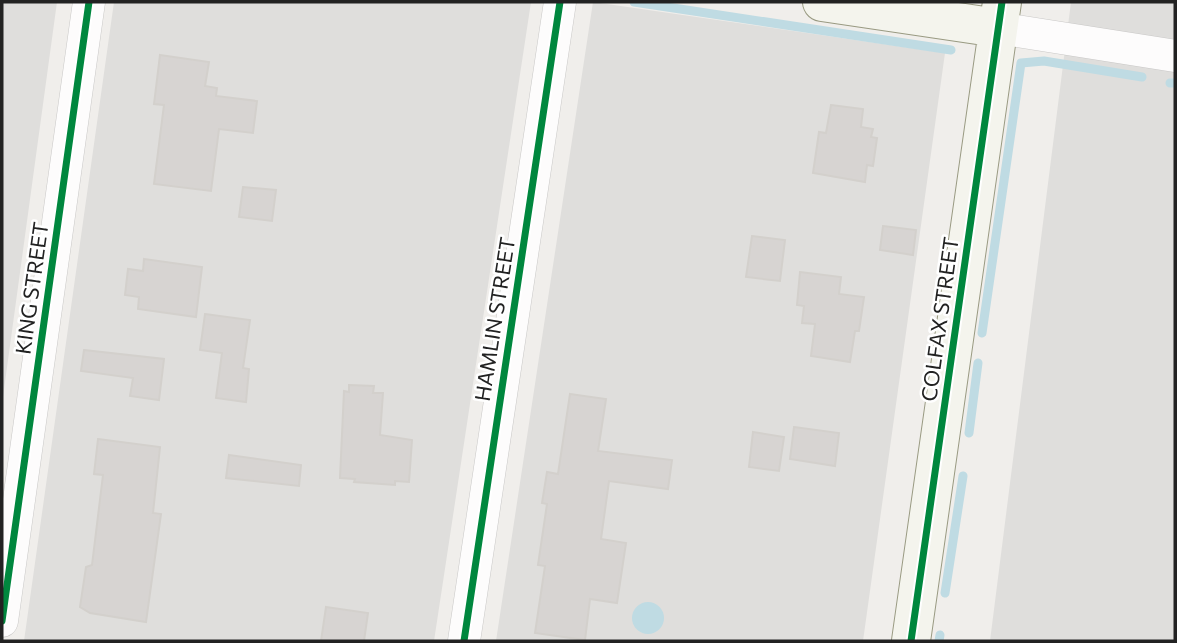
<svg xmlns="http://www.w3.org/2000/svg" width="1177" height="643" font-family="Commissioner,sans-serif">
  <rect width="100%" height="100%" fill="#f0eeeb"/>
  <path fill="#dfdedc" d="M 2,2 L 57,2 L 2,404 Z
    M 114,2 L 531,2 L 434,641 L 24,641 Z
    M 593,2 L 945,53 L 863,641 L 496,641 Z
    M 1071,2 L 1175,2 L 1175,641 L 990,641 Z"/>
  <path fill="#bfdbe3" d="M632 618a16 16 0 1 1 32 0a16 16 0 1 1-32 0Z"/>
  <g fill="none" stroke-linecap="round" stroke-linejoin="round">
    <path stroke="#bfdbe3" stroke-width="9" d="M 634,2 L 951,50
      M 1170,83 L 1175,83
      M 982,333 L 1021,63 L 1044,61 L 1142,77
      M 969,433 L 978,363
      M 945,593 L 963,476
      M 939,641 L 940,635"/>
  </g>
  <path fill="#d7d4d2" stroke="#d3d0cc" stroke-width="2" d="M 160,55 L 209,62 L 205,86 L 217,88 L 216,96 L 257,101 L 253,133 L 219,129 L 211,191 L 154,184 L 164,105 L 154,104 Z
    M 831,105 L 863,109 L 861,127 L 873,129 L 871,137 L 877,138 L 873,166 L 867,165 L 865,182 L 813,173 L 819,132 L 826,133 Z
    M 243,187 L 276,190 L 272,221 L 239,217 Z
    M 883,226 L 916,230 L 913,255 L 880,250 Z
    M 752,236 L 785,240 L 780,281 L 746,277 Z
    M 144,259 L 202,267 L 196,317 L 138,309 L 139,297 L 125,295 L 128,269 L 143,271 Z
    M 800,272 L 841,277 L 839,294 L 864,297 L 859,331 L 855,331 L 850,362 L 811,356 L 815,324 L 802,323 L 804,306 L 797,305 Z
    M 205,314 L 250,320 L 243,368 L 249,369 L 246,402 L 216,398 L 222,353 L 200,350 Z
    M 84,350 L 164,359 L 159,400 L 130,396 L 133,378 L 81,371 Z
    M 349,385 L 374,386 L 373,393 L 383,393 L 380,435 L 412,440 L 409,482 L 395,481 L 395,485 L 354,482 L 355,479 L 340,478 L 344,391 L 349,392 Z
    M 570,394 L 606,399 L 598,451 L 672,460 L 668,489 L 609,481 L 601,539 L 626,543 L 617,603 L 590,599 L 585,640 L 535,633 L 545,566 L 538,565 L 547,504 L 542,503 L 547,472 L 558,474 Z
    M 794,427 L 839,433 L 835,466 L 790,459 Z
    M 753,432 L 784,437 L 779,471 L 749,467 Z
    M 98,439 L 160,447 L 153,513 L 161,514 L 146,622 L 90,613 L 80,607 L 86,567 L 92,565 L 103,475 L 94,474 Z
    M 229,455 L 301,465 L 299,486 L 226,478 Z
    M 326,607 L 368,613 L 364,641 L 321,641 Z"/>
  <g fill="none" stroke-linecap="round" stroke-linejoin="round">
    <g stroke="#c9c8c7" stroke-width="33">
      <path id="street" d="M 998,28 L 1175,56
        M 2,621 L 89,2
        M 464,641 L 560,2"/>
    </g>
    <g stroke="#999a82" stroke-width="40">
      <path id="secondary" d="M 822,2 L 998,28
        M 911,641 L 1002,2"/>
    </g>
    <use href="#street" stroke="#fdfcfc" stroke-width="32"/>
    <use href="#secondary" stroke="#f4f4ed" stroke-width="38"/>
    <g stroke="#fff" stroke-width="11">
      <path id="cycleway" d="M 2,621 L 89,2
        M 464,641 L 560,2
        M 911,641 L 1002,2"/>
    </g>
    <use href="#cycleway" stroke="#00873e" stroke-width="7"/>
  </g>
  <g text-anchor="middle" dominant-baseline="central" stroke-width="5" stroke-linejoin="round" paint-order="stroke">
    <g font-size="21" fill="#222" stroke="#fff">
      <text transform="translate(31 288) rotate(-82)">KING STREET</text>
      <text transform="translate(494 319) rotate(-81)">HAMLIN STREET</text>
      <text transform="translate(939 319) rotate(-82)">COLFAX STREET</text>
    </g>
  </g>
  <rect width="1177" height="643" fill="none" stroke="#222222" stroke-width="7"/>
</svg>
